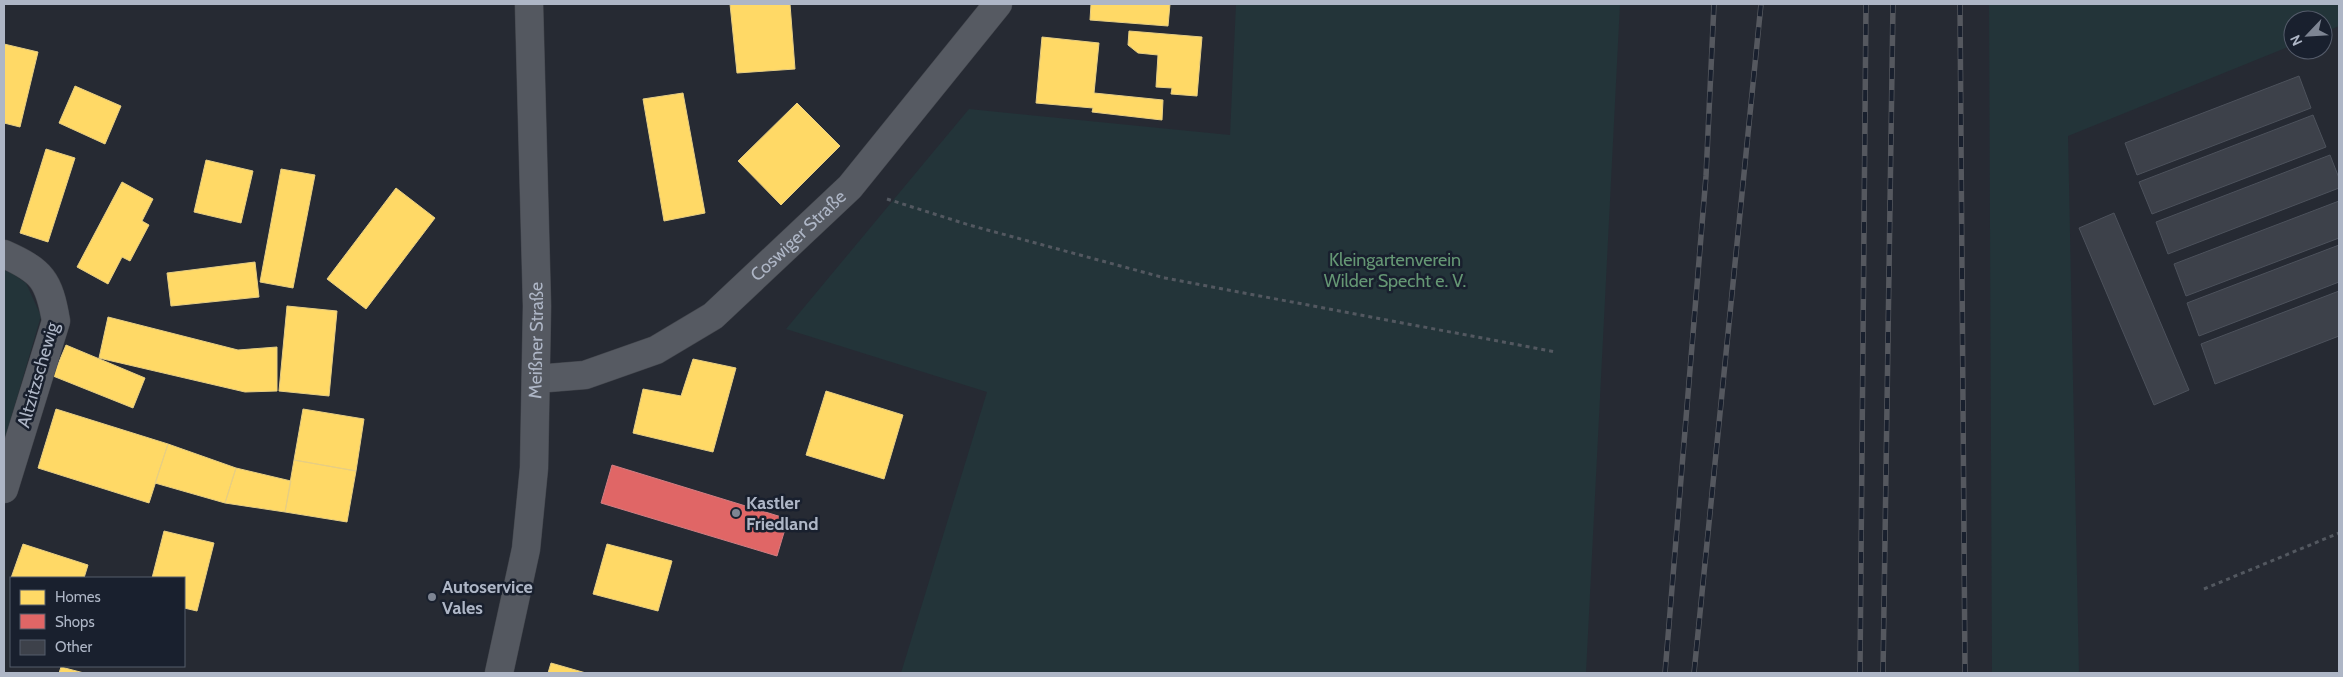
<svg xmlns="http://www.w3.org/2000/svg" width="2343" height="677" font-family="Cabin,sans-serif">
  <rect width="100%" height="100%" fill="#262a33"/>
  <path fill="#233439" d="M 1236,4 L 1620,4 L 1586,673 L 901,673 L 987,392 L 786,329 L 969,109 L 1230,135 Z
    M 1989,4 L 2339,4 L 2339,26 L 2323,33 L 2323,20 L 2293,20 L 2293,45 L 2068,136 L 2079,673 L 1992,673 Z
    M 4,268 L 26,283 L 41,316 L 4,442 Z"/>
  <path fill="#ffd966" stroke="#e7ce83" d="M 730,4 L 790,4 L 795,69 L 737,73 Z
    M 1091,4 L 1170,4 L 1168,26 L 1090,20 Z
    M 1129,31 L 1202,37 L 1197,96 L 1171,94 L 1172,88 L 1156,87 L 1158,55 L 1138,53 L 1128,45 Z
    M 1042,37 L 1099,43 L 1094,93 L 1163,100 L 1162,120 L 1092,112 L 1093,108 L 1036,103 Z
    M 4,44 L 38,52 L 20,127 L 4,123 Z
    M 75,86 L 121,106 L 105,144 L 59,123 Z
    M 683,93 L 705,213 L 664,221 L 643,99 Z
    M 797,103 L 840,146 L 781,205 L 738,161 Z
    M 46,149 L 75,158 L 48,242 L 20,233 Z
    M 206,160 L 253,171 L 241,223 L 194,212 Z
    M 281,169 L 315,175 L 293,288 L 260,282 Z
    M 122,182 L 153,199 L 142,221 L 149,225 L 130,261 L 122,257 L 108,284 L 77,267 Z
    M 396,188 L 435,218 L 366,309 L 327,279 Z
    M 255,262 L 259,297 L 171,306 L 167,273 Z
    M 287,306 L 337,311 L 329,396 L 279,391 Z
    M 108,317 L 238,350 L 277,347 L 277,391 L 245,392 L 99,358 Z
    M 66,345 L 145,378 L 133,408 L 53,376 Z
    M 693,359 L 736,368 L 713,452 L 633,433 L 643,389 L 681,396 Z
    M 826,391 L 903,415 L 884,479 L 806,455 Z
    M 56,409 L 168,444 L 149,503 L 38,468 Z
    M 303,409 L 364,419 L 356,471 L 294,460 Z
    M 168,444 L 236,468 L 225,503 L 155,483 Z
    M 294,460 L 356,471 L 347,522 L 285,512 Z
    M 236,468 L 291,481 L 285,512 L 225,503 Z
    M 164,531 L 214,543 L 197,611 L 184,608 L 184,578 L 152,578 Z
    M 23,544 L 88,565 L 84,578 L 11,578 Z
    M 607,544 L 672,561 L 658,611 L 593,594 Z
    M 551,663 L 586,673 L 548,673 Z
    M 61,667 L 84,673 L 59,673 Z"/>
  <path fill="#e06666" stroke="#d17e83" d="M 612,465 L 788,519 L 777,556 L 601,503 Z"/>
  <path fill="#3d414a" stroke="#4d525c" d="M 2299,76 L 2311,108 L 2137,175 L 2125,143 Z
    M 2313,115 L 2326,147 L 2152,214 L 2139,182 Z
    M 2330,155 L 2339,178 L 2339,188 L 2168,254 L 2156,222 Z
    M 2339,201 L 2339,238 L 2186,296 L 2174,264 Z
    M 2114,213 L 2189,390 L 2154,405 L 2079,228 Z
    M 2339,245 L 2339,282 L 2199,336 L 2187,303 Z
    M 2339,291 L 2339,336 L 2215,384 L 2201,344 Z"/>
  <g fill="none" stroke-linecap="round" stroke-linejoin="round">
    <g stroke="#42454c" stroke-width="29">
      <g id="minor">
        <path d="M 4,254 C 42,271 49,280 56,321 L 4,489"/>
        <path id="s1" d="M 536,379 L 585,375 L 656,350 L 713,316 L 850,187 L 998,4"/>
      </g>
    </g>
    <g stroke="#42454c" stroke-width="29">
      <g id="secondary">
        <path id="s2" d="M 499,673 L 526,549 L 534,468 L 537,306 L 529,4"/>
      </g>
    </g>
    <path stroke="#535860" stroke-width="3" stroke-dasharray="4 4" stroke-linecap="butt" d="M 887,199 L 969,225 L 1165,278 L 1556,352
      M 2204,589 L 2339,533"/>
    <use href="#minor" stroke="#565a62" stroke-width="28"/>
    <use href="#secondary" stroke="#545860" stroke-width="28"/>
    <g stroke="#55585f" stroke-width="5.5">
      <path id="rail" d="M 1960,4 L 1965,673
        M 1665,673 L 1706,176 L 1714,4
        M 1694,673 L 1761,4
        M 1860,673 L 1866,4
        M 1883,673 L 1893,4"/>
    </g>
    <use href="#rail" stroke="#19202e" stroke-width="4" stroke-dasharray="11" stroke-linecap="butt"/>
  </g>
  <g fill="#7e8593" stroke="#19202e" stroke-width="2">
    <circle cx="736" cy="513" r="5"/>
    <circle cx="432" cy="597" r="5"/>
  </g>
  <g text-anchor="middle" dominant-baseline="central" stroke-width="5" stroke-linejoin="round" paint-order="stroke">
    <g font-size="18" fill="#aeb6c6" stroke="#19202e">
      <text stroke="none"><textPath href="#s1" startOffset="308">Coswiger Straße</textPath></text>
      <text stroke="none"><textPath href="#s2" startOffset="336">Meißner Straße</textPath></text>
      <text transform="translate(38 375) rotate(-74)">Altzitzschewig</text>
    </g>
    <g font-size="18" fill="#659774" stroke="#19202e">
      <text x="1395" y="260">Kleingartenverein<tspan x="1395" dy="21">Wilder Specht e. V.</tspan></text>
    </g>
    <g font-size="18" font-weight="bold" fill="#aeb6c6" stroke="#19202e" text-anchor="start">
      <text x="746" y="503">Kastler<tspan x="746" dy="21">Friedland</tspan></text>
      <text x="442" y="587">Autoservice<tspan x="442" dy="21">Vales</tspan></text>
    </g>
  </g>
  <rect width="2343" height="677" fill="none" stroke="#aeb6c6" stroke-width="10"/>
  <rect x="10" y="577" width="175" height="90" fill="#19202e" stroke="#555c6b"/>
  <rect x="20" y="590" width="25" height="15" fill="#ffd966" stroke="#555c6b"/>
  <text x="55" y="602" font-size="15" fill="#aeb6c6">Homes</text>
  <rect x="20" y="614" width="25" height="15" fill="#e06666" stroke="#555c6b"/>
  <text x="55" y="627" font-size="15" fill="#aeb6c6">Shops</text>
  <rect x="20" y="640" width="25" height="15" fill="#3d414a" stroke="#555c6b"/>
  <text x="55" y="652" font-size="15" fill="#aeb6c6">Other</text>
  <g transform="translate(2308 35) rotate(245)"><circle r="24" fill="#19202e" stroke="#555c6b"/>
  <path d="M0-4L9 19L0 12L-9 19Z" fill="#7e8593"/>
  <text y="-8" font-size="14" font-weight="bold" text-anchor="middle" fill="#aeb6c6">N</text>
  </g>
</svg>
